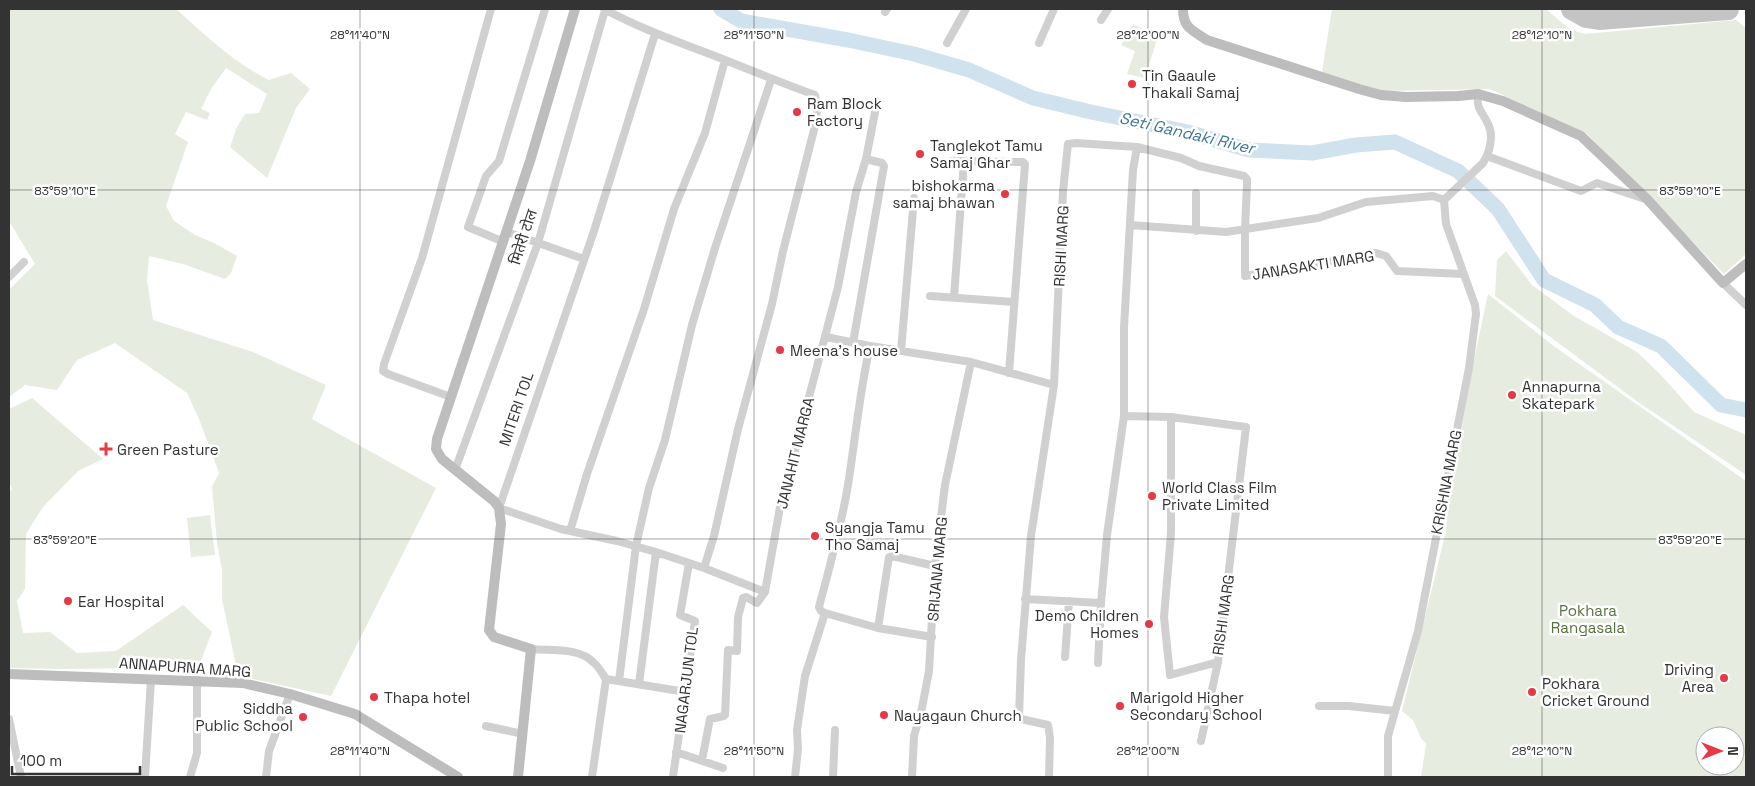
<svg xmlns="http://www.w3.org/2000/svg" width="1755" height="786" font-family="'Space Grotesk','Noto Sans Devanagari',sans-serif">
  <rect width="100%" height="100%" fill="#fff"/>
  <path fill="#e6ecdf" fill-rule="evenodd" d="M 9,9 L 176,9 C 206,36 233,62 269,80 L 291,73 L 310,89 L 296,108 L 267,178 L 230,147 L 237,127 L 245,114 L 259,113 L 267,94 L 226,68 L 211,89 L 201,109 L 210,113 L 207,120 L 186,112 L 175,134 L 188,142 L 166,206 L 174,221 L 195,235 L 214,243 L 237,256 L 231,273 L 225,279 L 183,264 L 149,256 L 147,280 L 153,320 L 253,352 L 326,385 L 312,419 L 436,488 L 331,696 L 244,677 L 244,680 L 218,679 C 222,670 228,669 237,670 L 222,599 L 222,570 L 217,543 L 212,487 L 219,473 L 199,419 L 187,393 L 115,343 L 77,360 L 57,390 L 25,385 L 9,397 L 9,290 L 35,264 L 9,221 Z
    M 1332,9 L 1546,9 C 1558,19 1569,31 1585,34 L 1736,20 L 1746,28 L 1746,254 L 1724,274 L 1587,134 L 1490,89 L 1380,91 L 1322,72 Z
    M 1133,24 L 1158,36 L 1145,78 L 1127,74 L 1135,51 L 1121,45 Z
    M 1506,251 L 1532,285 L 1574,316 L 1637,352 L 1660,374 L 1694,412 L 1746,435 L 1746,475 L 1638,402 L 1495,296 L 1497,260 Z
    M 1488,294 L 1555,347 L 1746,481 L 1746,777 L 1421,777 L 1426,744 L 1421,738 L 1413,720 L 1402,711 L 1446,531 L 1449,499 L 1474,360 ZM 1705,736 L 1735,736 L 1735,766 L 1705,766 Z
    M 32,398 L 103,459 L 78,471 L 43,507 L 26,534 L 25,589 L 17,601 L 23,633 L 50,632 L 77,653 L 116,651 L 183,605 L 212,632 L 196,673 L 153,668 L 60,669 L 9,668 L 9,492 L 12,489 L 9,481 L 9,409 Z
    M 210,515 L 215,555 L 191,557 L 187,518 Z"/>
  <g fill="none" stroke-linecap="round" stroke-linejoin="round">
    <path stroke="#cfe2ee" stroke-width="15" d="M 721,9 L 741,21 L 848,40 L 914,54 L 969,70 L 1033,98 L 1091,112 L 1188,132 L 1249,150 L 1312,153 L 1356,145 L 1395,142 L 1458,171 L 1498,209 L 1544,280 L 1595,305 L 1618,327 L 1661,346 L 1721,405 L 1746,410"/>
    <path stroke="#c4c4c4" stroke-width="22" d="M 1572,9 L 1586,17 L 1599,19 L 1728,9"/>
    <path stroke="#d0d0d0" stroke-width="8" d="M 604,9 C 643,30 684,44 725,60 C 755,72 785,84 815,95 L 817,108 L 816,122 L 783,251 L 772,304 L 738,429 L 714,536 L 704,568
      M 885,12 L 887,9
      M 1101,20 L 1108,9
      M 655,34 L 594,231 L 499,508 L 561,529 L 617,541 L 656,552 L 704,568 L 765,592
      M 947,43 L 966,9
      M 1039,43 L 1054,9
      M 1487,156 L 1581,191 L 1597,183 L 1645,199
      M 951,161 L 1023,162 L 1025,164 L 1009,373
      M 1444,200 L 1483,163 C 1490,152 1494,135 1488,124 C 1482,111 1476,109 1478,94
      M 1130,225 L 1226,232 L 1318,218 L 1366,202 L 1433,196 L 1444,200 L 1446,224 L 1475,305 L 1476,314 L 1469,368 L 1418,631 L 1388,736 L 1388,777
      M 1196,231 L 1196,193
      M 507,232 L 584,259
      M 504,242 L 468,227 L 486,176 L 499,161 L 545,9
      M 9,277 L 24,262
      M 1723,283 L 1746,305
      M 930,296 L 1014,302
      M 954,297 L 964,161
      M 826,337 L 870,346 L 971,362 L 1054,385
      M 853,343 L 884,166 L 882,163 L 866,159
      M 901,351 L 914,198
      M 451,397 L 388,374 L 383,371 L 384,364 L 422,258 L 491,9
      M 1124,416 L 1171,417 L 1246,427 L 1218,662 L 1201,741
      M 1171,417 L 1171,533 L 1164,617 L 1170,675 L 1218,662
      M 455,470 L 538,243 L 605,10
      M 570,531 L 587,474 L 644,309 L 674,209 L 705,133 L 725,60
      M 1025,599 L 1101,603
      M 825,613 L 878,628 L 932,637
      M 878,628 L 889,557 L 892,556 L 935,566
      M 531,649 C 551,651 579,647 594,663 C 599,667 602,673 606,679 L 686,692
      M 1065,657 L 1069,601
      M 1098,663 L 1101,603 L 1107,535 L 1124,416 L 1124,328 L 1133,170 L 1137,147
      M 619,681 L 636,546 L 649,488 L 665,440 L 692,325 L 715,248 L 771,80
      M 639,684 L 656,552
      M 1319,706 L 1349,706 L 1395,711
      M 9,719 L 21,777
      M 486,726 L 523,734
      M 676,752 L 723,768
      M 702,760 L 710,719 L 724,716 L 725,715 L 728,650 L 737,651 L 738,617 L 743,598 L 746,597 L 757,603 L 765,592 L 780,507 L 838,287 L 856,192 L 866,159 L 877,102
      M 145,777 L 151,679
      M 190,777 L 197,753 L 197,680
      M 266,777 L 269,751 L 290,694
      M 592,777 L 606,679
      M 673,777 L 695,621 L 680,615 L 689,563
      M 795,777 L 798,749 L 797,730 L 805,676 L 825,613 L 821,611 L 819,607 C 829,569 840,530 847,491 C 855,443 859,394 870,346
      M 833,777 L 835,730
      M 912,777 L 914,736 L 922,708 L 929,671 L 935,566 L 945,485 L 971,362
      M 1049,777 L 1050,738 L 1048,725 L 1021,719 L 1019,717 L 1021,660 L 1031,536 L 1054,385 L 1063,191 L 1068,144 L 1076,143 L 1137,147 L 1181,158 L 1199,166 L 1244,176 L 1247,179 L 1247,184 L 1245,229 L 1245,276 L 1376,253 L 1386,256 L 1397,271 L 1463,274"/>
    <path stroke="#bdbdbd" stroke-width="10" d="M 1183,9 C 1183,28 1192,30 1207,40 L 1359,89 L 1381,95 L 1406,97 L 1458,96 L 1478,94 L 1503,101 L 1581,136 L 1647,199 L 1723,283 L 1746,264
      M 9,674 L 243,683 L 290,694 L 355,714 L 458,777
      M 518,777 L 531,649 L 494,637 L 489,630 L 501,524 L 499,508 L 494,501 L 442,459 L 436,449 L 437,439 L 530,161 L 575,9"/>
  </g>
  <path fill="none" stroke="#333" stroke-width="1" stroke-opacity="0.45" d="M 360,9 L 360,777M 754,9 L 754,777M 1148,9 L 1148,777M 1542,9 L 1542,777M 9,190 L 1746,190M 9,539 L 1746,539"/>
  <g fill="#e63946" stroke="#fff" stroke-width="2">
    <circle cx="1132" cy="84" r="5"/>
    <circle cx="797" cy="112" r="5"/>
    <circle cx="920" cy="154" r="5"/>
    <circle cx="1005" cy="194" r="5"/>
    <circle cx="780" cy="350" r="5"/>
    <circle cx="1512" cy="395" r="5"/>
    <path d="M103.5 441.5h5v5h5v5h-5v5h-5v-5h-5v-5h5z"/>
    <circle cx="1152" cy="496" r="5"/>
    <circle cx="815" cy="536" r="5"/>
    <circle cx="68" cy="601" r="5"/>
    <circle cx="1149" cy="624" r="5"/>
    <circle cx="1724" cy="678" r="5"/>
    <circle cx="1532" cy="692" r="5"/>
    <circle cx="374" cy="697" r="5"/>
    <circle cx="1120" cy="706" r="5"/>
    <circle cx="884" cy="715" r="5"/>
    <circle cx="303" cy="717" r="5"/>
  </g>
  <g text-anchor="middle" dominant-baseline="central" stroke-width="5" stroke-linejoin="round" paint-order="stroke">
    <g font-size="15" fill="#333" stroke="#fff" text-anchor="start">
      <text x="1142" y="75">Tin Gaaule<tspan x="1142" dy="17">Thakali Samaj</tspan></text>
      <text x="807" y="103">Ram Block<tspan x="807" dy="17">Factory</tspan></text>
      <text x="930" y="145">Tanglekot Tamu<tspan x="930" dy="17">Samaj Ghar</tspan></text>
      <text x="995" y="185" text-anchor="end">bishokarma<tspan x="995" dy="17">samaj bhawan</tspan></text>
      <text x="790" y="350">Meena's house</text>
      <text x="1522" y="386">Annapurna<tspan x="1522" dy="17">Skatepark</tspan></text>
      <text x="117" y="449">Green Pasture</text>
      <text x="1162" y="487">World Class Film<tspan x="1162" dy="17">Private Limited</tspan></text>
      <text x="825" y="527">Syangja Tamu<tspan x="825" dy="17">Tho Samaj</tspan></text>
      <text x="78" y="601">Ear Hospital</text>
      <text x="1139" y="615" text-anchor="end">Demo Children<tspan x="1139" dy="17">Homes</tspan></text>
      <text x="1714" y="669" text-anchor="end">Driving<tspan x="1714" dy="17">Area</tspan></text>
      <text x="1542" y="683">Pokhara<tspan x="1542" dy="17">Cricket Ground</tspan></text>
      <text x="384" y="697">Thapa hotel</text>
      <text x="1130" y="697">Marigold Higher<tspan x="1130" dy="17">Secondary School</tspan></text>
      <text x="293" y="708" text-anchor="end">Siddha<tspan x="293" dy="17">Public School</tspan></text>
      <text x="894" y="715">Nayagaun Church</text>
    </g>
    <g font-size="15" fill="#333" stroke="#fff">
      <text transform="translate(523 237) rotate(-72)">मितेरी टोल</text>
      <text transform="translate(1061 246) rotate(-87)">RISHI MARG</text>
      <text transform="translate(1313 265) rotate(-9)">JANASAKTI MARG</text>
      <text transform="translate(516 409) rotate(-71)">MITERI TOL</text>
      <text transform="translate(795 453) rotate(-76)">JANAHIT MARGA</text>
      <text transform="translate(1446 482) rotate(-79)">KRISHNA MARG</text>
      <text transform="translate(937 569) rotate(-85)">SRIJANA MARG</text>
      <text transform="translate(1223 615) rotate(-82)">RISHI MARG</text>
      <text transform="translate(185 667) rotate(4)">ANNAPURNA MARG</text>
      <text transform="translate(686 680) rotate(-83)">NAGARJUN TOL</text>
    </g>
    <g font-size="15" fill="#56703f" stroke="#fff">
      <text x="1588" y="610">Pokhara<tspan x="1588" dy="17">Rangasala</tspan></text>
    </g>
    <g font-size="16" font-style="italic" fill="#3f7597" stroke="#fff">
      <text transform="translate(1187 133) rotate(13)">Seti Gandaki River</text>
    </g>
  </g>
  <g font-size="12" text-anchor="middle" fill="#333" stroke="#fff" stroke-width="5" stroke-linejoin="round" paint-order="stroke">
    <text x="360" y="39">28°11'40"N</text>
    <text x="754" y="39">28°11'50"N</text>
    <text x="1148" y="39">28°12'00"N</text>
    <text x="1542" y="39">28°12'10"N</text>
    <text x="1690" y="195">83°59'10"E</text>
    <text x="65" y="195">83°59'10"E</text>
    <text x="1690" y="544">83°59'20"E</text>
    <text x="65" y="544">83°59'20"E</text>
    <text x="360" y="755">28°11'40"N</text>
    <text x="754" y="755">28°11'50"N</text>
    <text x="1148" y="755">28°12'00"N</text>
    <text x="1542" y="755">28°12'10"N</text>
  </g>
  <rect width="1755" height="786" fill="none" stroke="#333333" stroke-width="20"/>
  <g transform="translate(1720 751) rotate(90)"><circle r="24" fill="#ffffff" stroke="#adadad"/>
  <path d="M0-4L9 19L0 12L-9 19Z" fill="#e63946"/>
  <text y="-8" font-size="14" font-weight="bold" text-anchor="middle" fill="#333333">N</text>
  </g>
  <path d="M12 766v8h128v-8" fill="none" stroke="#333333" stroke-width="2.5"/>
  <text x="20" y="766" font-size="15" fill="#333333" stroke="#ffffff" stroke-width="4" paint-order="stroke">100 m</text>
</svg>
